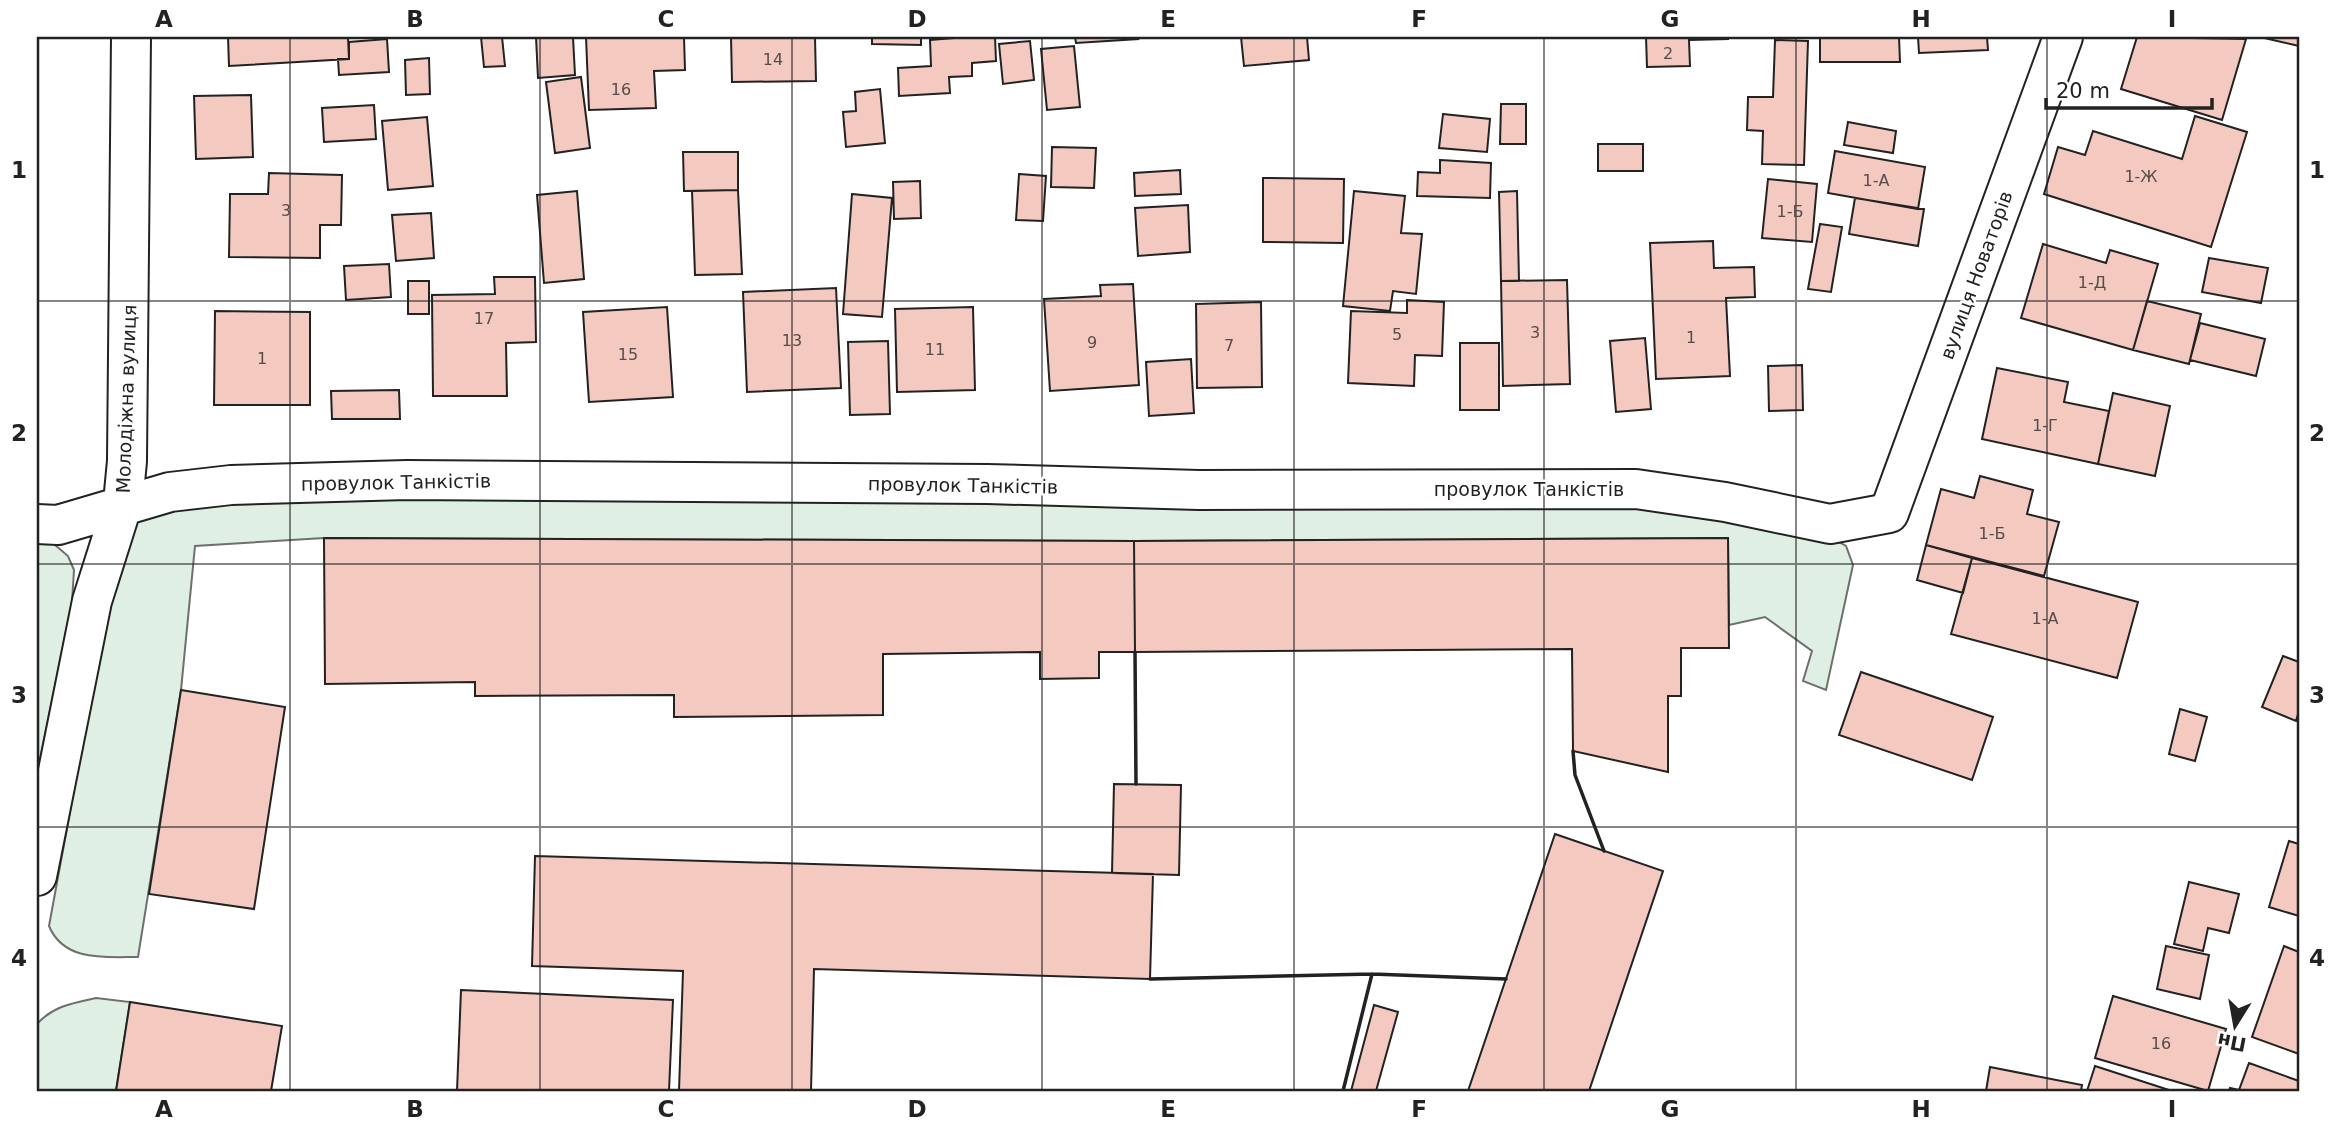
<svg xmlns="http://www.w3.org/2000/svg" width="2336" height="1128" font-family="'DejaVu Sans',sans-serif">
  <rect width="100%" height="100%" fill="#fff"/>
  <path fill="#e0efe3" stroke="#6f6f6f" stroke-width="2" d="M 230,498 L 1631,504 L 1828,536 L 1846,546 L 1853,565 L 1826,690 L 1803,681 L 1812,651 L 1765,617 L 1729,625 L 1728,538 L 1134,541 L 324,538 L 195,546 L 181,690 L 138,957 C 105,957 64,962 49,926 L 108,606 L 136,523 L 145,515 Z
    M 37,537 L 48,539 L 68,556 L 74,570 L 72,602 L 37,774 Z
    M 96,998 L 130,1002 L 116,1091 L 37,1091 L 37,1024 C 53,1006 73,1003 96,998 Z"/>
  <path fill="#f3c9c0" stroke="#222" stroke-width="2" d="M 228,37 L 348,37 L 349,59 L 229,66 Z
    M 481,37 L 502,37 L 505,66 L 484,67 Z
    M 536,37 L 573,37 L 575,75 L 538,78 Z
    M 586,37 L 684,37 L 685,70 L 654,71 L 656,108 L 589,110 Z
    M 731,37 L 815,37 L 816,81 L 732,82 Z
    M 872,37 L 921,37 L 921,45 L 872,44 Z
    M 966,37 L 995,37 L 996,61 L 972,63 L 972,76 L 949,77 L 950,93 L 899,96 L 898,68 L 931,66 L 930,40 Z
    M 1075,37 L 1137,37 L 1138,39 L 1076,43 Z
    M 1241,37 L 1307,37 L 1309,60 L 1244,66 Z
    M 1646,37 L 1728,37 L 1728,39 L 1689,40 L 1690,66 L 1647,67 Z
    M 1820,37 L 1899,37 L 1900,62 L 1820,62 Z
    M 1918,37 L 1987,37 L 1988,50 L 1919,53 Z
    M 2137,37 L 2246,39 L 2222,120 L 2121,89 Z
    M 2260,37 L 2299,37 L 2299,46 Z
    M 387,39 L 389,72 L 339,75 L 338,59 L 349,59 L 349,42 Z
    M 1775,40 L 1808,41 L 1804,165 L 1762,164 L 1763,131 L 1747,130 L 1748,97 L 1773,97 Z
    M 1030,41 L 1034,80 L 1003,84 L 999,44 Z
    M 1074,46 L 1080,107 L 1047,110 L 1041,49 Z
    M 429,58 L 430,94 L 406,95 L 405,60 Z
    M 581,77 L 590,148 L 555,153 L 546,82 Z
    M 880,89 L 885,143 L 846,147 L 843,112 L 856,111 L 855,92 Z
    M 251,95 L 253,157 L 196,159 L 194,96 Z
    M 1501,104 L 1526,104 L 1526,144 L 1500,144 Z
    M 374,105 L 376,139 L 324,142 L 322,108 Z
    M 1443,114 L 1490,119 L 1487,152 L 1439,148 Z
    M 2195,116 L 2247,132 L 2211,247 L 2044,194 L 2058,147 L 2085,155 L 2093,131 L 2182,159 Z
    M 427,117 L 433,186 L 388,190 L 382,121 Z
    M 1848,122 L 1896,131 L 1893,153 L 1844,145 Z
    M 1598,144 L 1643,144 L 1643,171 L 1598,171 Z
    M 1052,147 L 1096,148 L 1094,188 L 1051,187 Z
    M 1835,151 L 1925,167 L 1918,209 L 1828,193 Z
    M 683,152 L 738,152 L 738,190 L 684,191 Z
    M 1440,160 L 1491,163 L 1490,198 L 1417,196 L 1418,172 L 1440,173 Z
    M 1180,170 L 1181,194 L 1135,196 L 1134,173 Z
    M 269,173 L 342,175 L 341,225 L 320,225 L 320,258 L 229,257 L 230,194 L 268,194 Z
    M 1019,174 L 1046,176 L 1043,221 L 1016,220 Z
    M 1263,178 L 1344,179 L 1343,243 L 1263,242 Z
    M 1768,179 L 1817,184 L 1812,242 L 1762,238 Z
    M 920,181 L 921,218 L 894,219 L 893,182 Z
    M 738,190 L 742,274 L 695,275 L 692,191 Z
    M 577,191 L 584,279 L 544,283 L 537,195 Z
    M 1354,191 L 1405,196 L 1401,233 L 1422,234 L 1416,294 L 1393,291 L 1390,311 L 1343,306 Z
    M 1517,191 L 1519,281 L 1501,281 L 1499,192 Z
    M 852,194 L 892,198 L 882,317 L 843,314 Z
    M 1855,198 L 1924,209 L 1918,246 L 1849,234 Z
    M 1188,205 L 1190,252 L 1138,256 L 1135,208 Z
    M 431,213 L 434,258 L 396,261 L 392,215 Z
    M 1820,224 L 1842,227 L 1831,292 L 1808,289 Z
    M 1713,241 L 1714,268 L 1754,267 L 1755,297 L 1726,298 L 1730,376 L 1656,379 L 1650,243 Z
    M 2043,244 L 2106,263 L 2110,250 L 2158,264 L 2133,350 L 2021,318 Z
    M 2209,258 L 2268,268 L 2261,303 L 2202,292 Z
    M 389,264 L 391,297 L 346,300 L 344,266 Z
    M 494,277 L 535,277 L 536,342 L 506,343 L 507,396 L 433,396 L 432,295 L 495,294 Z
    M 1567,280 L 1570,384 L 1503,386 L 1501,281 Z
    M 408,281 L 429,281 L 429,314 L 408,314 Z
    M 1133,284 L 1139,385 L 1050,391 L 1044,299 L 1101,296 L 1100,285 Z
    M 836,288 L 841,388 L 747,392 L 743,292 Z
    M 1407,300 L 1444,302 L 1442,356 L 1415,355 L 1414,386 L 1348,383 L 1351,311 L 1407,313 Z
    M 2147,301 L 2201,314 L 2189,364 L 2133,350 Z
    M 1261,302 L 1262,387 L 1197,388 L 1196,304 Z
    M 667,307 L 673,397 L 589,402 L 583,312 Z
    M 973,307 L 975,390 L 897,392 L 895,309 Z
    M 215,311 L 310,312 L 310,405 L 214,405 Z
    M 2200,323 L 2265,339 L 2256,376 L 2190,360 Z
    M 1645,338 L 1651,409 L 1616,412 L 1610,341 Z
    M 888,341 L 890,414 L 850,415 L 848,342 Z
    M 1460,343 L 1499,343 L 1499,410 L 1460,410 Z
    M 1191,359 L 1194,413 L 1149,416 L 1146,362 Z
    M 1802,365 L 1803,410 L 1769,411 L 1768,366 Z
    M 1997,368 L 2068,382 L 2064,402 L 2109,411 L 2098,464 L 1982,439 Z
    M 399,390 L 400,419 L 332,419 L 331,391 Z
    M 2113,393 L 2170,406 L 2155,476 L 2098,464 Z
    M 1980,476 L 2033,490 L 2027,514 L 2059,522 L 2044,576 L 1926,545 L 1941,489 L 1974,498 Z
    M 324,538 L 1134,541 L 1135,652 L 1099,652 L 1099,678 L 1040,679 L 1040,652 L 883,654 L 883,715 L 674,717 L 674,695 L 475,696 L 475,682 L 325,684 Z
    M 1728,538 L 1729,648 L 1681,648 L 1681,696 L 1668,696 L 1668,772 L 1573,751 L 1572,649 L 1135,652 L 1134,541 Z
    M 1926,545 L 1972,558 L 1963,593 L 1917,580 Z
    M 1972,558 L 2138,602 L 2117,678 L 1951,634 Z
    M 2283,656 L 2299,662 L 2299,711 L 2296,721 L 2262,707 Z
    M 1861,672 L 1993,717 L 1972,780 L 1839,735 Z
    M 181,690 L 285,707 L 254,909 L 149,894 Z
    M 2180,709 L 2207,717 L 2195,761 L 2169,754 Z
    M 1114,784 L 1181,785 L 1179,875 L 1112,873 Z
    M 1555,834 L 1663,871 L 1589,1091 L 1468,1091 Z
    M 2289,841 L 2299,844 L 2299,916 L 2269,907 Z
    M 535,856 L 1153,874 L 1150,979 L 814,969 L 811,1091 L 679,1091 L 683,971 L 532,966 Z
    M 2189,882 L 2239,894 L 2229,933 L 2208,928 L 2203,951 L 2174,944 Z
    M 2166,946 L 2209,955 L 2200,999 L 2157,989 Z
    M 2284,946 L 2299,952 L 2299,1054 L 2252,1037 Z
    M 461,990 L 673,1000 L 669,1091 L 457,1091 Z
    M 2113,996 L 2226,1029 L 2208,1091 L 2095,1058 Z
    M 130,1002 L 282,1026 L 271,1091 L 116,1091 Z
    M 1374,1005 L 1398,1012 L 1376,1091 L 1351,1091 Z
    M 2249,1063 L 2299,1081 L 2299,1091 L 2229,1091 L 2230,1088 L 2239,1090 Z
    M 2095,1066 L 2169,1090 L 2169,1091 L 2087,1091 Z
    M 1990,1067 L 2082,1085 L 2081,1091 L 1986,1091 Z"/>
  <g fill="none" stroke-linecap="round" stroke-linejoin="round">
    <g stroke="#222" stroke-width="42">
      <path id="minor" d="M 37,524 L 58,525 L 170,492 L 231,485 L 407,480 L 987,484 L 1199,490 L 1636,489 L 1725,502 L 1830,524 L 1889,513 L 2063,37
        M 37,876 L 92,601 L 123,503 L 127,461 L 131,37"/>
    </g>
    <use href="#minor" stroke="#fff" stroke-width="38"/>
    <path stroke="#222" stroke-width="3.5" d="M 1135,652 L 1136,784
      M 1573,751 L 1575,775 L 1604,851
      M 1150,979 L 1372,974 L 1506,979
      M 1343,1091 L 1372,974"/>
  </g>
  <path fill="none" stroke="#222" stroke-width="2" stroke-opacity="0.55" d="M 290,37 L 290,1091M 540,37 L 540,1091M 792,37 L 792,1091M 1042,37 L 1042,1091M 1294,37 L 1294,1091M 1544,37 L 1544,1091M 1796,37 L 1796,1091M 2047,37 L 2047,1091M 37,301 L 2299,301M 37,564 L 2299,564M 37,827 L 2299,827"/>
  <g text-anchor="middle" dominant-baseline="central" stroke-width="5" stroke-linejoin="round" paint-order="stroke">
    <g font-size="16" fill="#564c4a">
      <text x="1668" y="53">2</text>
      <text x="773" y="59">14</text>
      <text x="621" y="89">16</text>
      <text x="2141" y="176">1-Ж</text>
      <text x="1876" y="180">1-А</text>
      <text x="286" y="210">3</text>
      <text x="1790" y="211">1-Б</text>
      <text x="2092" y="282">1-Д</text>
      <text x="484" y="318">17</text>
      <text x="1535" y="332">3</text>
      <text x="1397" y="334">5</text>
      <text x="1691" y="337">1</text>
      <text x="792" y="340">13</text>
      <text x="1092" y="342">9</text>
      <text x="1229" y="345">7</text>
      <text x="935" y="349">11</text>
      <text x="628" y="354">15</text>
      <text x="262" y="358">1</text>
      <text x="2045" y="425">1-Г</text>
      <text x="1992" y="533">1-Б</text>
      <text x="2045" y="618">1-А</text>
      <text x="2161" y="1043">16</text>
    </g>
    <g font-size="19" fill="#222" stroke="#fff">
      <text transform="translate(1976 275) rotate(-70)">вулиця Новаторів</text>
      <text transform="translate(126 399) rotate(-88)">Молодіжна вулиця</text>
      <text transform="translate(396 482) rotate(-1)">провулок Танкістів</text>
      <text transform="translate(963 485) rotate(1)">провулок Танкістів</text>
      <text x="1529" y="489">провулок Танкістів</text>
    </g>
  </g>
  <rect width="2336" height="1128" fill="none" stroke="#ffffff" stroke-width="77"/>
  <g transform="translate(2235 1026) rotate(191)" stroke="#ffffff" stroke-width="5" paint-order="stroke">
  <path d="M0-5L12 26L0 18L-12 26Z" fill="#222222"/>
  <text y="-10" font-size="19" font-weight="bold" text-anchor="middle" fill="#222222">Пн</text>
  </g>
  <path d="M2046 98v10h166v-10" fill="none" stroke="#222222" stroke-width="3.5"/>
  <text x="2056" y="98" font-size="21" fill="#222222" stroke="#ffffff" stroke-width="5" paint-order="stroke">20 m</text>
  <rect x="38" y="38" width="2260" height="1052" fill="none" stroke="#222" stroke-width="2.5"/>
  <g font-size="23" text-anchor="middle" font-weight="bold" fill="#222">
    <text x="164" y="27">A</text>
    <text x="415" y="27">B</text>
    <text x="666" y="27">C</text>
    <text x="917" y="27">D</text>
    <text x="1168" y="27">E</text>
    <text x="1419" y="27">F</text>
    <text x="1670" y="27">G</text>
    <text x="1921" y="27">H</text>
    <text x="2172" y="27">I</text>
    <text x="19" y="178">1</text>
    <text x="2317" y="178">1</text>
    <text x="19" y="441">2</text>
    <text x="2317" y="441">2</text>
    <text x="19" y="703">3</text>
    <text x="2317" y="703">3</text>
    <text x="19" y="966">4</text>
    <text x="2317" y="966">4</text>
    <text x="164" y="1117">A</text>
    <text x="415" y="1117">B</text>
    <text x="666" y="1117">C</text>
    <text x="917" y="1117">D</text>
    <text x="1168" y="1117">E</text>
    <text x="1419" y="1117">F</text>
    <text x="1670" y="1117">G</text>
    <text x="1921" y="1117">H</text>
    <text x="2172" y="1117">I</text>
  </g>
</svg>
